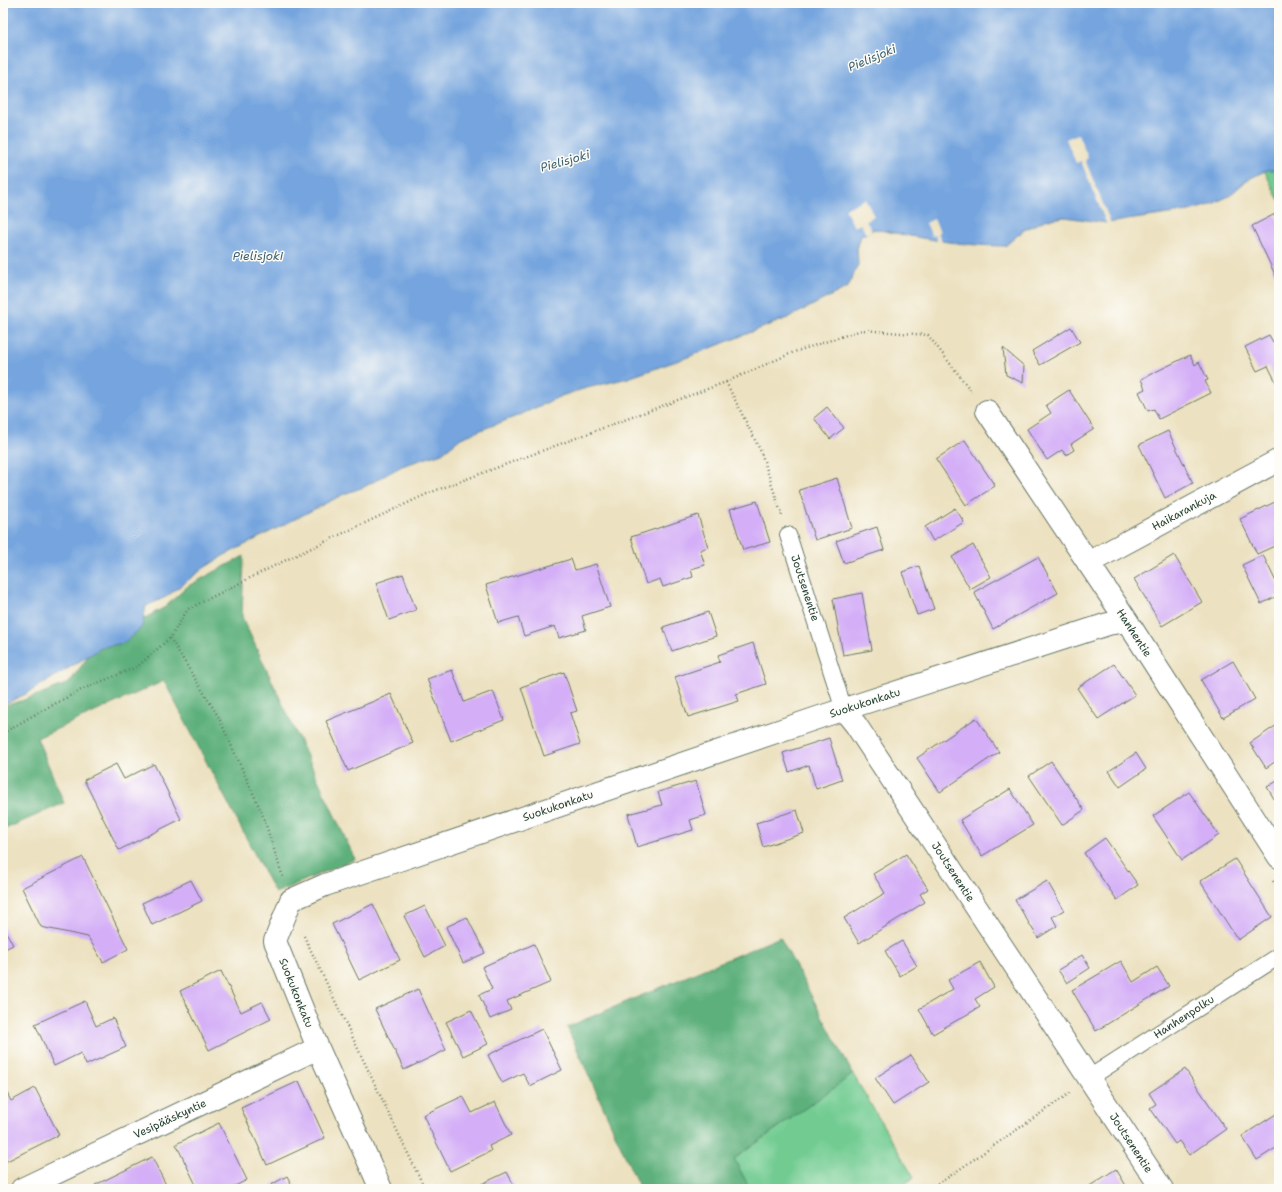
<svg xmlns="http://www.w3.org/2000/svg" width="1282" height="1192" font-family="'Shantell Sans',sans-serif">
  <rect width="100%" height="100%" fill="#fdfcf7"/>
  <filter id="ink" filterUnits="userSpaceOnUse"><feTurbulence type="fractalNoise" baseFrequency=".025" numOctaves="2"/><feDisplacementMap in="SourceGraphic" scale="8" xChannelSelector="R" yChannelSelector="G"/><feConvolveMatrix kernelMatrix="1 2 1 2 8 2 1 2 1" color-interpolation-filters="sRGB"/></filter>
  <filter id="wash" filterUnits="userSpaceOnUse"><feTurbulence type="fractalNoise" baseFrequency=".012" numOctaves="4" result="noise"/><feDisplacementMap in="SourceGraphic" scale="16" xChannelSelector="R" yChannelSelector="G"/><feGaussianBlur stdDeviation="0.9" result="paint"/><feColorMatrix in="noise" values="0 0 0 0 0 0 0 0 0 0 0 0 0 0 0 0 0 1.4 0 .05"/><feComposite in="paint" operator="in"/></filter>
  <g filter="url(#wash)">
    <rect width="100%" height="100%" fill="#ece1c0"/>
    <path fill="#72cc92" stroke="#488463" d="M 1259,159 L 1279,164 L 1279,200 L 1276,195 Z
      M 853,1074 L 914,1178 L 896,1189 L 750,1189 L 734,1159 Z"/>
    <path fill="#5db07c" stroke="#3e7658" d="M 244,556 L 242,617 L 355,859 L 275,893 L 164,681 L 37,738 L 64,803 L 3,830 L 3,706 L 21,701 L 69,683 L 97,644 L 165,607 L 188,586 Z
      M 780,937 L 853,1074 L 734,1159 L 750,1189 L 640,1189 L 567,1027 Z"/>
    <path fill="#75a4de" stroke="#4a7089" d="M 3,3 L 1279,3 L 1279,170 L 1267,170 L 1247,180 L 1229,196 L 1210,205 L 1189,211 L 1107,223 L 1065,217 L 1045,220 L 1024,230 L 1005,246 C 961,246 918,238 875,229 L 861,236 L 857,245 L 858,265 L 848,287 L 790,317 L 688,357 L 628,378 L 583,389 L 561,396 L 522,414 L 461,438 L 442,453 L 402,466 L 364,487 L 344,494 L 223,556 L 204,568 L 166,597 L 146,606 L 142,627 L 124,643 L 103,647 L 26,694 L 3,705 Z"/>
    <path fill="#ece1c0" d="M 1078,134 L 1088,158 L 1085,160 L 1111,224 L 1107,225 L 1081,161 L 1076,163 L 1066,139 Z
      M 865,199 L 874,216 L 866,221 L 872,231 L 866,234 L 861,224 L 854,227 L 845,209 Z
      M 934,219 L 940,232 L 938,233 L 943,243 L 938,243 L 935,235 L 932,236 L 926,223 Z"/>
    <g id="blocks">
      <path fill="#d4aff7" d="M 1275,214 L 1279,222 L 1279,283 L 1252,226 Z
        M 1071,327 L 1080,342 L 1040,365 L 1032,351 Z
        M 1269,335 L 1273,342 L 1279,339 L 1279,388 L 1268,366 L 1257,371 L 1245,347 Z
        M 1003,348 L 1024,366 L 1023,383 L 1006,375 Z
        M 1190,355 L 1195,365 L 1199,362 L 1208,380 L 1205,381 L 1211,393 L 1159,419 L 1154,409 L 1148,411 L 1139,392 L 1145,389 L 1141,379 Z
        M 1069,390 L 1094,429 L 1071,444 L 1074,450 L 1066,455 L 1062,450 L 1047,460 L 1027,429 L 1051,413 L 1046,405 Z
        M 827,407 L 844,428 L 830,439 L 814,418 Z
        M 1168,431 L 1193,483 L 1165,498 L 1139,445 Z
        M 965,440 L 995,486 L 966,505 L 936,459 Z
        M 837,478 L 852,528 L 815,540 L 799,490 Z
        M 1279,500 L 1279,544 L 1257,554 L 1240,519 Z
        M 757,501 L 770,542 L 743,550 L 730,509 Z
        M 955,508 L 964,522 L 933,541 L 925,527 Z
        M 698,515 L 708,547 L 700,550 L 705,565 L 691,569 L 693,577 L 663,587 L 660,579 L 646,584 L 631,537 Z
        M 877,527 L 884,550 L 844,563 L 836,541 Z
        M 973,545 L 991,577 L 970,589 L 952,557 Z
        M 1174,555 L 1202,602 L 1162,626 L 1134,579 Z
        M 1263,555 L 1279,588 L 1279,595 L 1261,604 L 1242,565 Z
        M 1038,557 L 1058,593 L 993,629 L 974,592 Z
        M 571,559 L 575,570 L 596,564 L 610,607 L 582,616 L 586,630 L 559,638 L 555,626 L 524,636 L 518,617 L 498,623 L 486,585 Z
        M 919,566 L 934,609 L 917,615 L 902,572 Z
        M 403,574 L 416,610 L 389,620 L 376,583 Z
        M 862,593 L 872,650 L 843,655 L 833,599 Z
        M 708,612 L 716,636 L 672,651 L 663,627 Z
        M 753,643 L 766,684 L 736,694 L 739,701 L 688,717 L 675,677 L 720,662 L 718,655 Z
        M 1233,661 L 1255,699 L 1223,718 L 1201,680 Z
        M 1114,664 L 1135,695 L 1098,719 L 1077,688 Z
        M 452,670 L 464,702 L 493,691 L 504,720 L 451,741 L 427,679 Z
        M 564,672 L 577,711 L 570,713 L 580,744 L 544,756 L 521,687 Z
        M 391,694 L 413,743 L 348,771 L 326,721 Z
        M 976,718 L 999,752 L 940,792 L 917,758 Z
        M 1277,725 L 1279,728 L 1279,759 L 1266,768 L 1250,743 Z
        M 829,738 L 842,780 L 816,789 L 809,765 L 789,772 L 783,753 Z
        M 1136,753 L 1146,769 L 1120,787 L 1109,771 Z
        M 1051,761 L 1084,810 L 1062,825 L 1029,776 Z
        M 116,764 L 124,779 L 154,764 L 181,819 L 119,850 L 84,780 Z
        M 1279,780 L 1279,807 L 1267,787 Z
        M 696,781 L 706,815 L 690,820 L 693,830 L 637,847 L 628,814 L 662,805 L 658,792 Z
        M 1010,789 L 1033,825 L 982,856 L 960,820 Z
        M 1189,792 L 1219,835 L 1182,860 L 1153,816 Z
        M 797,810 L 804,833 L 763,847 L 756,823 Z
        M 1105,838 L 1138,885 L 1117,900 L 1084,853 Z
        M 906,854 L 928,889 L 920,894 L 925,902 L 859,943 L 844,918 L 885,893 L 873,874 Z
        M 83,857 L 128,949 L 103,962 L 88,937 L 41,927 L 22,888 Z
        M 1235,859 L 1272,917 L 1238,940 L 1200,881 Z
        M 191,880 L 202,901 L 152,925 L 142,903 Z
        M 1047,881 L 1064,910 L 1052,917 L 1057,926 L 1038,938 L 1015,900 Z
        M 373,904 L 400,960 L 359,980 L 332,924 Z
        M 425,906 L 445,946 L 425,957 L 404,916 Z
        M 467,917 L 485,953 L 463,963 L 446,927 Z
        M 3,926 L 13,945 L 3,950 Z
        M 902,941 L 917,966 L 900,976 L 885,951 Z
        M 534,944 L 551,982 L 507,1001 L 511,1010 L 490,1019 L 479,995 L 492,989 L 482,967 Z
        M 1082,955 L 1090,968 L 1067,983 L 1058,970 Z
        M 1121,961 L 1133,982 L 1157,967 L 1169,986 L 1096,1031 L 1072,990 Z
        M 980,962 L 994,987 L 975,999 L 980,1007 L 933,1034 L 919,1009 L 953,989 L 948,980 Z
        M 221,971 L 241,1012 L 262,1002 L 271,1019 L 209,1050 L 180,991 Z
        M 418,989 L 446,1050 L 404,1070 L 375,1009 Z
        M 85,1001 L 96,1026 L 113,1018 L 126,1047 L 86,1065 L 81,1053 L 54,1066 L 35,1024 Z
        M 471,1010 L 488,1044 L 463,1056 L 446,1022 Z
        M 542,1029 L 562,1070 L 530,1086 L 523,1073 L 502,1083 L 488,1055 Z
        M 911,1055 L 929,1082 L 893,1105 L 875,1078 Z
        M 1185,1069 L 1226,1129 L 1189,1155 L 1179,1141 L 1175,1144 L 1150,1108 L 1156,1104 L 1149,1093 Z
        M 299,1081 L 325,1138 L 267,1165 L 241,1108 Z
        M 3,1085 L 11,1101 L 35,1088 L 59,1135 L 3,1163 Z
        M 463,1096 L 472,1113 L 495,1102 L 511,1135 L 489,1146 L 491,1151 L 450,1171 L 423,1115 Z
        M 1276,1114 L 1279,1119 L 1279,1146 L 1257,1160 L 1242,1136 Z
        M 219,1123 L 247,1180 L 229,1189 L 198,1189 L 176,1144 Z
        M 152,1157 L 168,1189 L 97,1189 L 95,1185 Z
        M 1116,1169 L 1128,1189 L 1085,1189 Z
        M 507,1172 L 516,1189 L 471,1189 Z
        M 287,1176 L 294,1189 L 273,1189 L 271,1185 Z"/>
    </g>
  </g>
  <g filter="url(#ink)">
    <use href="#blocks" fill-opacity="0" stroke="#677665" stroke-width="1"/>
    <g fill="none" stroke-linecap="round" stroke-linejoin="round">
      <g stroke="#677665" stroke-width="18">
        <path id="service" d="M 788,535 L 844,710
          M 1089,1078 L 1279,956"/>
      </g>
      <g stroke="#677665" stroke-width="24">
        <path id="minor" d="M 987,411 L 1127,621 L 1279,857
          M 1088,563 L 1279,460
          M 844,710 L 856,725 L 1162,1189
          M 22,1189 L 318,1048
          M 381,1189 L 318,1048 L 275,941 L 291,900 L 325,885 L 820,717 L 1108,624 L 1127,621"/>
      </g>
      <path stroke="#677665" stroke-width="2.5" stroke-dasharray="1 3" stroke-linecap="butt" d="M 726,382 L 761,452 L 782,516
        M 170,638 L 218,716 L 262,813 L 283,877
        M 3,733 L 34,715 L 83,689 L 137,667 L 170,638 L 188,609 L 286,560 L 429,493 L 726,382 L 794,352 L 862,330 L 928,335 L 972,392
        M 1273,881 L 1279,890
        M 304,936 L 425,1189
        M 931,1189 L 1070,1093"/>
      <use href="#service" stroke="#fff" stroke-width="16"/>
      <use href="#minor" stroke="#fff" stroke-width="22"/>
    </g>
  </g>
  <g text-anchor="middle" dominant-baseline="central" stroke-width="3" stroke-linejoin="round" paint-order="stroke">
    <g font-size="11" fill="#1f3d34" stroke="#fdfcf7">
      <text transform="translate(1184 511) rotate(-28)">Haikarankuja</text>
      <text transform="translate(805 588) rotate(72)">Joutsenentie</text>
      <text transform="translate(1134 633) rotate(57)">Hanhentie</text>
      <text transform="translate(865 703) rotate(-18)">Suokukonkatu</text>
      <text transform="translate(558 806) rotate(-19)">Suokukonkatu</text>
      <text transform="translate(953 872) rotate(57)">Joutsenentie</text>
      <text transform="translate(296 993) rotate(68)">Suokukonkatu</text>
      <text transform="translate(1184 1017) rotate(-33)">Hanhenpolku</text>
      <text transform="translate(170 1119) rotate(-25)">Vesipääskyntie</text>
      <text transform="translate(1131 1143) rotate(57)">Joutsenentie</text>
    </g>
    <g font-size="12" font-style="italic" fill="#3d6170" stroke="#fdfcf7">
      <text transform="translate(872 58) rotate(-23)">Pielisjoki</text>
      <text transform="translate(565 161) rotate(-16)">Pielisjoki</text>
      <text x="258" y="256">Pielisjoki</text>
    </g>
  </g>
  <rect width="1282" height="1192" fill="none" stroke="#fdfcf7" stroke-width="16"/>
</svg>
